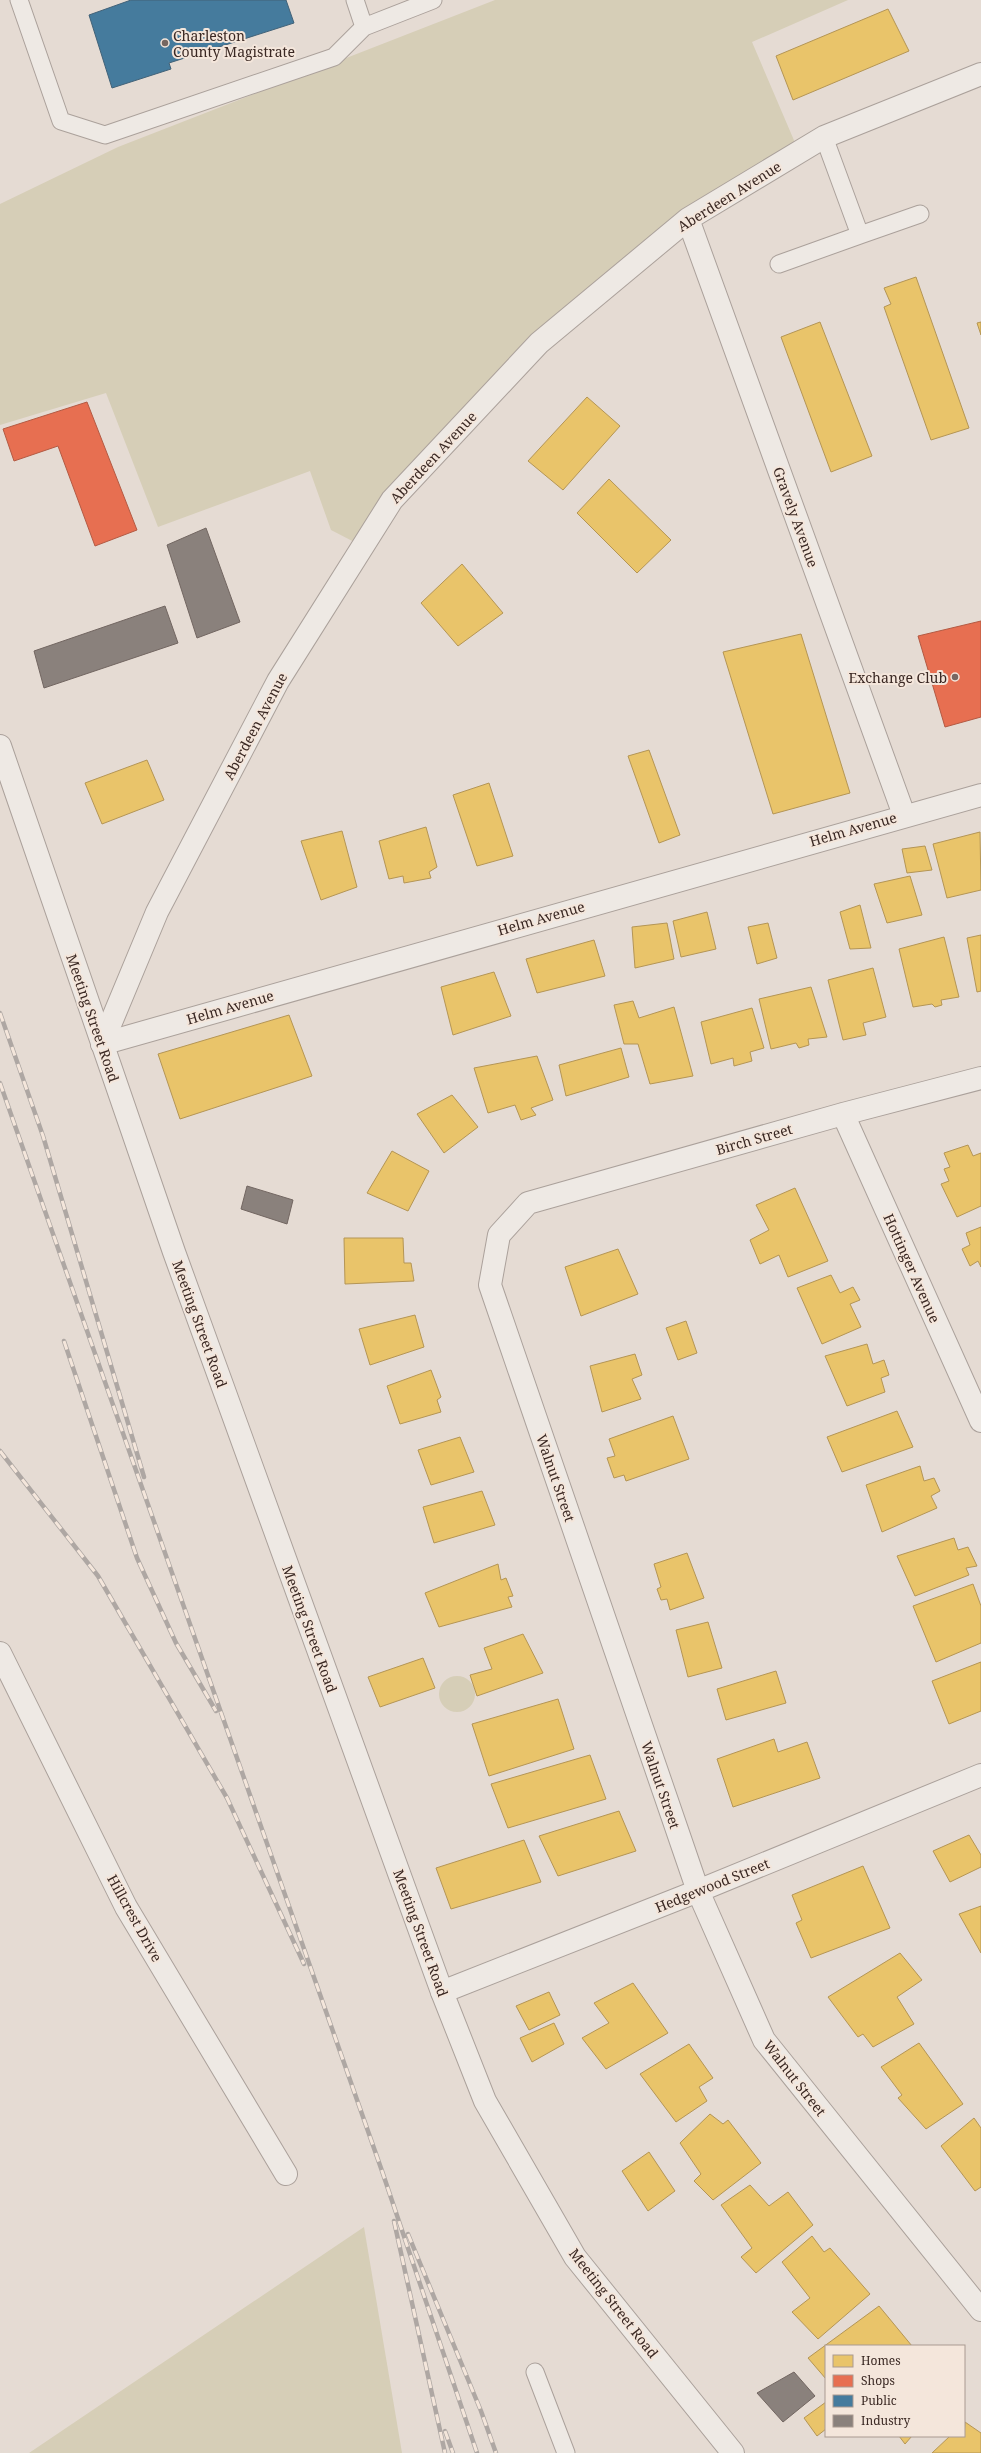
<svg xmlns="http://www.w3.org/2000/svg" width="981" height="2453" font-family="'Noto Serif',serif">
  <rect width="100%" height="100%" fill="#e5dbd3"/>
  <path fill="#d6ceb7" d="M 495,0 L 848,0 L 752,42 L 799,152 L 688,219 L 539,343 L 362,546 L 331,530 L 310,471 L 158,527 L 106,393 L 0,425 L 0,204 L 118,147 Z
    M439 1694a18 18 0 1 1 36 0a18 18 0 1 1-36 0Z
    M 364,2227 L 402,2453 L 29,2453 Z"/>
  <path fill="#e9c46a" stroke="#b49555" d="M 888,9 L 909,51 L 793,100 L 776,56 Z
    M 916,277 L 969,428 L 931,440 L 884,307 L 891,304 L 884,288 Z
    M 820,322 L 872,456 L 831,472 L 781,337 Z
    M 981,322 L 981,335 L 977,323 Z
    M 587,397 L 620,426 L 563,490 L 528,461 Z
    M 609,479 L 671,540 L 637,573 L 577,513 Z
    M 462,564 L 503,613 L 458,646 L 421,603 Z
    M 801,634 L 850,793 L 773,814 L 723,652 Z
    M 649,750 L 680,835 L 659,843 L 628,756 Z
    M 147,760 L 164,800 L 102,824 L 85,783 Z
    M 489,783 L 513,856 L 477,866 L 453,795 Z
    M 426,827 L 437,867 L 429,872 L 431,878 L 404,883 L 403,876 L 389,879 L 379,841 Z
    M 342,831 L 357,887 L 321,900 L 301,841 Z
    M 980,832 L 981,890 L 947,898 L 933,844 Z
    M 925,846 L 932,870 L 907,873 L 902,849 Z
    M 910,876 L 922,915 L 887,923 L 874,884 Z
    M 860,905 L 871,948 L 850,949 L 840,912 Z
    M 707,912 L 716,949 L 681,957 L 673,921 Z
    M 667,923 L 674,959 L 635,968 L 632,927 Z
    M 768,923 L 777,958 L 757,964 L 748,927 Z
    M 981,935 L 981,991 L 977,992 L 967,938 Z
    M 944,937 L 959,997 L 941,1000 L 942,1005 L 935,1007 L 932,1004 L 913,1007 L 899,949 Z
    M 594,940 L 605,976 L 537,993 L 526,959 Z
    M 873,968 L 886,1017 L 863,1023 L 866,1035 L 843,1040 L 828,980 Z
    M 494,972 L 511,1016 L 453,1035 L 441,987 Z
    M 811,987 L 827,1037 L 808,1039 L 809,1045 L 799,1048 L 796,1043 L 771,1049 L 759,999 Z
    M 633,1001 L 639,1018 L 674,1007 L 693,1076 L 650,1084 L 638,1044 L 624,1044 L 614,1005 Z
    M 752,1008 L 764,1048 L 750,1052 L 752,1061 L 734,1066 L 733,1058 L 711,1064 L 701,1022 Z
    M 289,1015 L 312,1076 L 180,1119 L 158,1054 Z
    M 621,1048 L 629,1077 L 566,1096 L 559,1065 Z
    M 537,1056 L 553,1100 L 531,1108 L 536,1115 L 521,1120 L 515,1105 L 488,1113 L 474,1068 Z
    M 452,1095 L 478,1127 L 444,1153 L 417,1114 Z
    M 968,1145 L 973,1156 L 981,1153 L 981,1206 L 957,1217 L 941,1184 L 949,1181 L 944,1169 L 950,1167 L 944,1153 Z
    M 392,1151 L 429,1171 L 408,1211 L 367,1193 Z
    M 795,1188 L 828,1261 L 788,1277 L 779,1255 L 760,1264 L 750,1240 L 769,1230 L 756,1205 Z
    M 981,1227 L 981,1267 L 978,1261 L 970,1266 L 962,1249 L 970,1245 L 966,1233 Z
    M 344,1238 L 403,1238 L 404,1263 L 411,1263 L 414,1281 L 345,1284 Z
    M 618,1249 L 638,1294 L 581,1316 L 565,1267 Z
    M 831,1275 L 840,1293 L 853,1287 L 860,1300 L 850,1304 L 861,1327 L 822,1344 L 797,1288 Z
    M 415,1315 L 424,1347 L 370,1365 L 359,1329 Z
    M 686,1321 L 697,1353 L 678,1360 L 666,1328 Z
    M 867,1344 L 873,1364 L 884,1360 L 889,1375 L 881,1378 L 885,1392 L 847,1406 L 825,1356 Z
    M 635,1354 L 642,1375 L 632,1379 L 641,1399 L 602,1412 L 590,1366 Z
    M 431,1370 L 441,1397 L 437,1400 L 441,1412 L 400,1424 L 387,1386 Z
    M 897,1411 L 913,1447 L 842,1472 L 827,1437 Z
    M 673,1416 L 689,1459 L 626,1481 L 624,1475 L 614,1478 L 607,1458 L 615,1456 L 609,1439 Z
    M 460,1437 L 474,1472 L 431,1485 L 418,1450 Z
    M 920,1466 L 924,1481 L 934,1478 L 940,1491 L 931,1496 L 937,1508 L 882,1532 L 866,1485 Z
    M 482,1491 L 495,1525 L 434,1543 L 423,1507 Z
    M 954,1538 L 958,1550 L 968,1547 L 977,1566 L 966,1568 L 969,1575 L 915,1596 L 897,1556 Z
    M 687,1553 L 704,1598 L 670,1610 L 667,1599 L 661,1600 L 657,1589 L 661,1587 L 654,1564 Z
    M 498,1564 L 501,1580 L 506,1578 L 513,1596 L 508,1597 L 512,1607 L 439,1627 L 425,1593 Z
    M 973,1584 L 981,1606 L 981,1643 L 936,1662 L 913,1606 Z
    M 708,1622 L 722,1668 L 688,1677 L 676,1630 Z
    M 523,1634 L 543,1673 L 477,1696 L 470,1675 L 492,1669 L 484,1648 Z
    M 423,1658 L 435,1688 L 380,1707 L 368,1677 Z
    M 981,1662 L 981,1711 L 949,1724 L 932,1681 Z
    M 776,1671 L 786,1703 L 726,1720 L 717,1689 Z
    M 558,1699 L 574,1749 L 489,1776 L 472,1724 Z
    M 774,1739 L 778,1752 L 807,1742 L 820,1778 L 733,1807 L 717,1759 Z
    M 590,1755 L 606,1799 L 508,1828 L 491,1784 Z
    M 619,1811 L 636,1851 L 558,1876 L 539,1836 Z
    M 969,1835 L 981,1855 L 981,1867 L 950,1882 L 933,1851 Z
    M 524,1840 L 541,1882 L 451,1909 L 436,1868 Z
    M 863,1866 L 890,1928 L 811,1958 L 796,1923 L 802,1920 L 792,1895 Z
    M 981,1906 L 981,1953 L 959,1914 Z
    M 900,1953 L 922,1980 L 897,1997 L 914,2024 L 873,2047 L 863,2034 L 858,2037 L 828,1997 Z
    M 633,1983 L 668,2033 L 606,2069 L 582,2038 L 609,2023 L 594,2003 Z
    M 549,1992 L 560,2015 L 529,2030 L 516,2006 Z
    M 554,2023 L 564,2044 L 532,2062 L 520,2038 Z
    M 919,2043 L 963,2104 L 926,2129 L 898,2098 L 902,2095 L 881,2067 Z
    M 689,2044 L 713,2078 L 699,2087 L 707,2101 L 676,2122 L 640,2074 Z
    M 710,2114 L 723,2124 L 728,2120 L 761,2163 L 713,2200 L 694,2181 L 701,2174 L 680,2143 Z
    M 974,2118 L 981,2128 L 981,2187 L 975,2191 L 941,2146 Z
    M 649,2152 L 675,2191 L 648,2211 L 622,2171 Z
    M 750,2185 L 769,2206 L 788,2192 L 813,2225 L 756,2273 L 741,2257 L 752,2248 L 721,2205 Z
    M 812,2236 L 824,2252 L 830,2248 L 870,2294 L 818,2339 L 792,2312 L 810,2298 L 782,2262 Z
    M 879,2306 L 912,2346 L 826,2346 L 826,2379 L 808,2358 Z
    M 826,2402 L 826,2429 L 817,2436 L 804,2418 Z
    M 965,2422 L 981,2433 L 981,2453 L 932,2453 L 950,2436 L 964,2436 Z
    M 899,2436 L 912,2436 L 905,2444 Z"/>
  <path fill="#e76f51" stroke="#b35a43" d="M 87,402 L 137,530 L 95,546 L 58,446 L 14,461 L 3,429 Z
    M 981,621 L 981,717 L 945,727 L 918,636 Z"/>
  <path fill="#457b9d" stroke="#426278" d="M 131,0 L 286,0 L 294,23 L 169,63 L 171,69 L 112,88 L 89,15 Z"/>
  <path fill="#8a817c" stroke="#726661" d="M 206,528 L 240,622 L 197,638 L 167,545 Z
    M 165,606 L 178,643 L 44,688 L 34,651 Z
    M 247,1186 L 293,1200 L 287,1224 L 241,1209 Z
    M 794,2372 L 815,2396 L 783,2422 L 757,2393 Z"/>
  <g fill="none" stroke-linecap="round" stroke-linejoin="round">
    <g stroke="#aba19b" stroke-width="19">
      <path id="service" d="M 19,0 L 61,121 L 105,135 L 334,57 L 364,27
        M 355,0 L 364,27 L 433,0
        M 824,137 L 860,235 L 920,214
        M 779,264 L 860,235
        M 535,2372 L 566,2453"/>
    </g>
    <g stroke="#aba19b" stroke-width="24">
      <path id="minor" d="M 688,219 L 904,815
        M 102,1044 L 157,912 L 278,681 L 392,500 L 539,343 L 688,219 L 824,137 L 981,74
        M 981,1078 L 843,1114 L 528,1203 L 499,1235 L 490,1285 L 698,1891 L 764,2040 L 981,2310
        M 843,1114 L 981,1421
        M 0,1653 L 126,1907 L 286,2174
        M 442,1992 L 698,1891 L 981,1775"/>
    </g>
    <g stroke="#aba19b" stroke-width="24">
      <path id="tertiary" d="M 0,746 L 174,1252 L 442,1992 L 485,2101 L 575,2257 L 733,2453
        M 102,1044 L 981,795"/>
    </g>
    <use href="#service" stroke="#eee9e4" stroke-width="17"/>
    <use href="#minor" stroke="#eee9e4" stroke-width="22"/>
    <use href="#tertiary" stroke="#eee9e4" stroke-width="22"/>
    <g stroke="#aea7a3" stroke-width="4.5">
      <path id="rail" d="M 0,1013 L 43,1136 L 144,1477
        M 0,1083 L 382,2171 L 477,2453
        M 64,1341 L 137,1558 L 176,1643 L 216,1711
        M 0,1451 L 98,1576 L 227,1798 L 304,1964
        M 394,2221 L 445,2453
        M 408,2234 L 481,2411 L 496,2453
        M 445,2431 L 453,2453"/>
    </g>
    <use href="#rail" stroke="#f4e6db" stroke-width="3" stroke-dasharray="9" stroke-linecap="butt"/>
  </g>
  <g fill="#766761" stroke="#f4e6db" stroke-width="1.5">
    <circle cx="165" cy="43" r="4"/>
    <circle cx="955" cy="677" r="4"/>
  </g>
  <g text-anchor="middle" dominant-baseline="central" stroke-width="4" stroke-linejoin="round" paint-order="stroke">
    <g font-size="14" fill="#3a2823" stroke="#f4e6db" text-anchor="start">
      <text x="173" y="35">Charleston<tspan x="173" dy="16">County Magistrate</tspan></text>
      <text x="947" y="677" text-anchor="end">Exchange Club</text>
    </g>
    <g font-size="14" fill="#3a2823" stroke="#f4e6db">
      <text transform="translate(729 196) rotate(-32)">Aberdeen Avenue</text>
      <text transform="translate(433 457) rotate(-47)">Aberdeen Avenue</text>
      <text transform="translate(796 517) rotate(70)">Gravely Avenue</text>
      <text transform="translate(255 726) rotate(-62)">Aberdeen Avenue</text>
      <text transform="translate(853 829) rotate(-16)">Helm Avenue</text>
      <text transform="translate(541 918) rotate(-16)">Helm Avenue</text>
      <text transform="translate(230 1007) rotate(-16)">Helm Avenue</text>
      <text transform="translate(93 1018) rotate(71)">Meeting Street Road</text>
      <text transform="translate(754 1139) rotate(-16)">Birch Street</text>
      <text transform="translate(912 1268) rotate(66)">Hottinger Avenue</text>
      <text transform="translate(200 1324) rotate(70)">Meeting Street Road</text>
      <text transform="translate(556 1478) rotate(71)">Walnut Street</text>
      <text transform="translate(310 1629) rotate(70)">Meeting Street Road</text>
      <text transform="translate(661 1785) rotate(71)">Walnut Street</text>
      <text transform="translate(712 1885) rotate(-22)">Hedgewood Street</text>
      <text transform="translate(135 1918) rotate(61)">Hillcrest Drive</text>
      <text transform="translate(421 1933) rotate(70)">Meeting Street Road</text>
      <text transform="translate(795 2078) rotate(52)">Walnut Street</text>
      <text transform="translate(614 2303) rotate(52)">Meeting Street Road</text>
    </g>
  </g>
  <rect x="825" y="2345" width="140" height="92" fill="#f4e6db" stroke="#aa9a91"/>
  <rect x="833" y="2355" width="20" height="12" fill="#e9c46a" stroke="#aa9a91"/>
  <text x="861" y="2365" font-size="12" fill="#3a2823">Homes</text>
  <rect x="833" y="2375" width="20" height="12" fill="#e76f51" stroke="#aa9a91"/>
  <text x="861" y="2385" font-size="12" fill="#3a2823">Shops</text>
  <rect x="833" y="2395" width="20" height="12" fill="#457b9d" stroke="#aa9a91"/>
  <text x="861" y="2405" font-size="12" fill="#3a2823">Public</text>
  <rect x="833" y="2415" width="20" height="12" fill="#8a817c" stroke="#aa9a91"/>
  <text x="861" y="2425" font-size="12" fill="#3a2823">Industry</text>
</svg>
